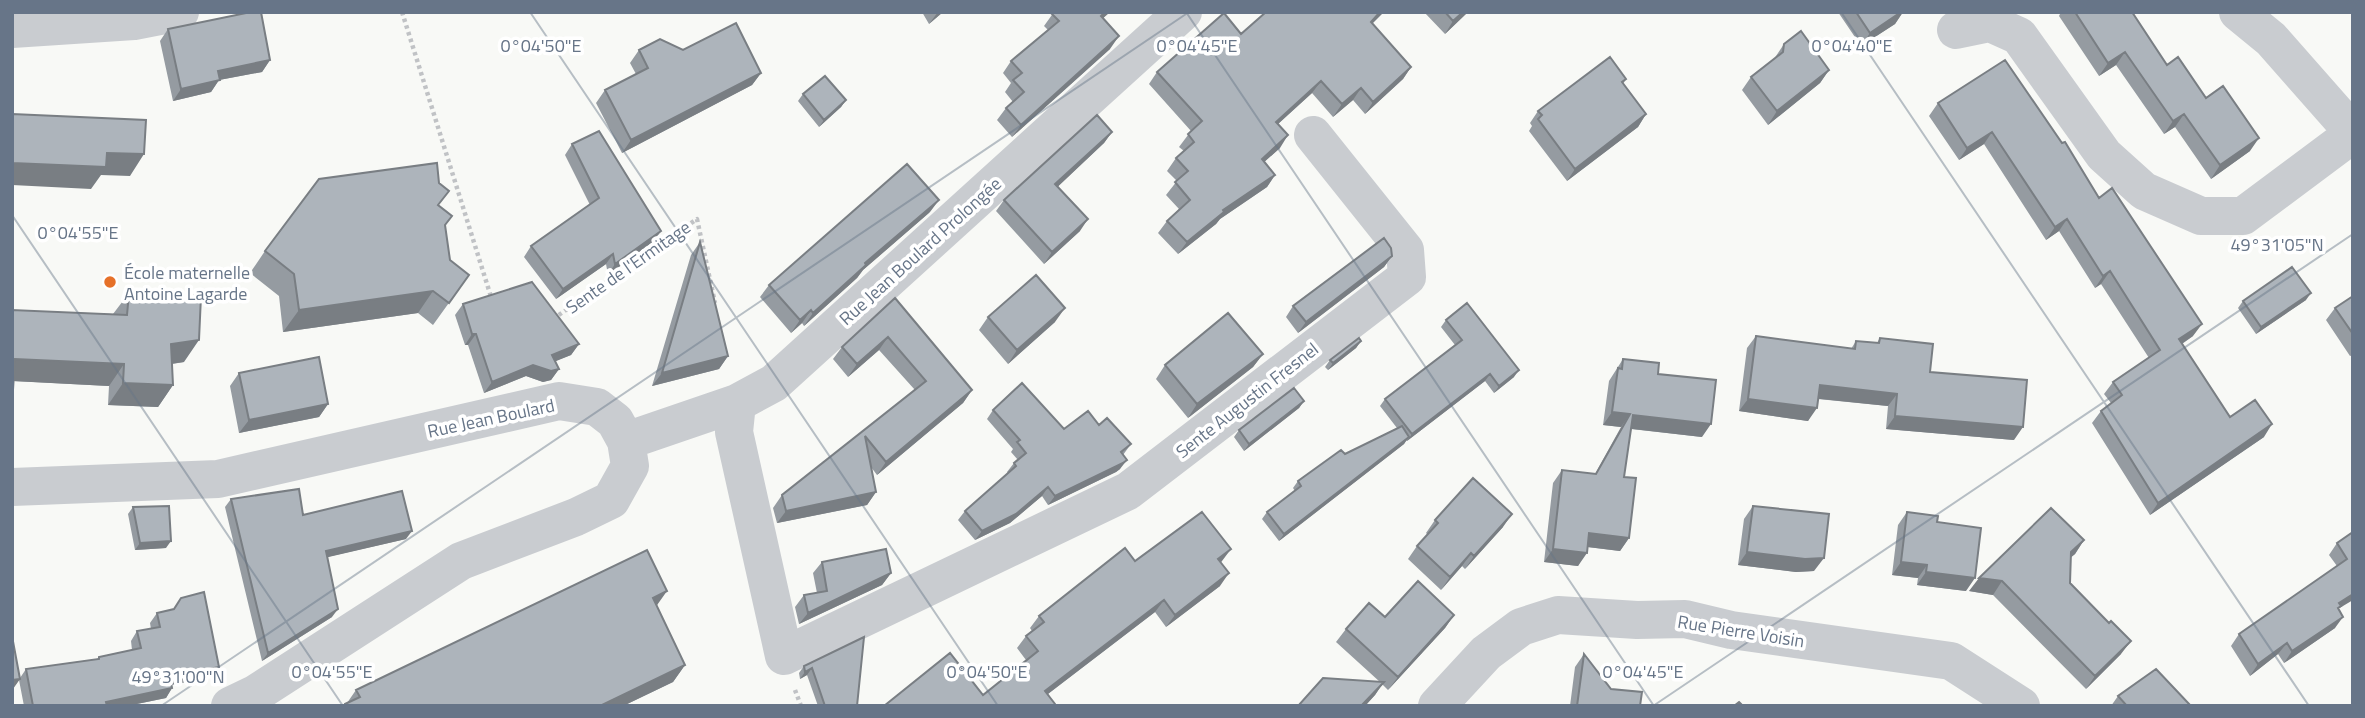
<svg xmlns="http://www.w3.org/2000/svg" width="2365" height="718" font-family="'Titillium Web',sans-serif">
  <rect width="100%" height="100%" fill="#f8f9f6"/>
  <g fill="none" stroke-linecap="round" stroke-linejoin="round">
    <path stroke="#c0c2c5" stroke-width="4.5" stroke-dasharray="3.5 3.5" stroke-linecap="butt" d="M 402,12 L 492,300
      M 553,319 L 697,219 L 715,303
      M 795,690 L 801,706"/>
    <path stroke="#c9ccd0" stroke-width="38" d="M 2238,12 L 2271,39 L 2353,132
      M 12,29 L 134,21 L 180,12
      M 1956,30 L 1990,23 L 2019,36 L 2104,155 L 2144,191 L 2201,216 L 2243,216 L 2353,134
      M 737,403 L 734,432 L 784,656 L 1128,491 L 1407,277 L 1405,250 L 1313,135
      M 626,441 L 737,403 L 774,383 L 1183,12
      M 12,487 L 218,479 L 559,401 L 597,407 L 615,421 L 626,441 L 630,466 L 611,500 L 576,517 L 461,561 L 255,694 L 230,706
      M 1437,706 L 1486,653 L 1521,627 L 1558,615 L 1637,620 L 1685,619 L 1731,630 L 1951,661 L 2021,706"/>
  </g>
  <path fill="#959ba1" d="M 922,12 L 943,12 L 929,24 Z
    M 1054,12 L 1110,12 L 1103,18 L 1110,49 L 1012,137 L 997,120 L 1006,108 L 1013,102 L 1005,92 L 1011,83 L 1003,73 L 1011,61 L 1048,30 L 1044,26 Z
    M 1424,12 L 1468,12 L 1445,34 Z
    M 1838,12 L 1903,12 L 1895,24 L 1861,46 Z
    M 2061,12 L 2132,12 L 2167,65 L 2206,98 L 2250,151 L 2211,179 L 2175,127 L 2164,134 L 2116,65 L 2099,76 L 2059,16 Z
    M 1372,24 L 1411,67 L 1403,79 L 1365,114 L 1353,100 L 1333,117 L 1312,93 L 1278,124 L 1280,148 L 1264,162 L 1275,175 L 1267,187 L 1220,219 L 1216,224 L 1178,254 L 1158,233 L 1167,221 L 1179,209 L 1166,195 L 1177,181 L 1167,171 L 1176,158 L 1184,151 L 1179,147 L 1191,131 L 1149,84 L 1157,72 L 1241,34 Z
    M 168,29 L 270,60 L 262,72 L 219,80 L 211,92 L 173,101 L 160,41 Z
    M 1784,44 L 1829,70 L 1820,83 L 1768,125 L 1742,90 L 1751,77 L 1774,59 Z
    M 639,50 L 683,50 L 761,73 L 752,85 L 622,153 L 596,103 L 605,90 L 636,74 L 630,63 Z
    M 2005,60 L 2193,336 L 2182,344 L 2230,417 L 2264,437 L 2150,515 L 2092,423 L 2101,411 L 2111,403 L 2104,394 L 2113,382 L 2149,358 L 2101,284 L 2095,288 L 2059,231 L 2046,240 L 1984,144 L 1959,160 L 1929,116 L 1938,103 Z
    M 1626,79 L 1623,84 L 1646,114 L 1638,127 L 1567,181 L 1529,131 L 1532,126 L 1530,123 L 1538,111 Z
    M 803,94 L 846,100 L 841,107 L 819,127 L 798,101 Z
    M 1112,132 L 1104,143 L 1057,187 L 1080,231 L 1044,264 L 996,211 L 1004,200 Z
    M 572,144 L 654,241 L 608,275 L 606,264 L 556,299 L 524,257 L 531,246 L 590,205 L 565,155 Z
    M 439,206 L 445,226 L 450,260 L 469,275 L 433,325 L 418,313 L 283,332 L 279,296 L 250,273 L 265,251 Z
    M 930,212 L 863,270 L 857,278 L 804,326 L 802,323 L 791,333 L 760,297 L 769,285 Z
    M 700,242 L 728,356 L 719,369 L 652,386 L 691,255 Z
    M 1392,256 L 1384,267 L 1298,333 L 1286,317 L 1293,306 Z
    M 129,293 L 184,362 L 172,364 L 173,385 L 158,407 L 108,405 L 109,386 L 14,381 L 12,310 L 113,314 Z
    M 2353,296 L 2353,355 L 2350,356 L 2326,320 L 2335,308 Z
    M 895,298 L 972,390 L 963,403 L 877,475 L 871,467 L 876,492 L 867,505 L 777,523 L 773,508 L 782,495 L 915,390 L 879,350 L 848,377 L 833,359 L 842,347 Z
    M 2306,300 L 2256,334 L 2238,308 L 2243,301 Z
    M 463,304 L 579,344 L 571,355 L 555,361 L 559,369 L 551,380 L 543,382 L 526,376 L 484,393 L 468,345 L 465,345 L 455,315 Z
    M 988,317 L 1055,322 L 1008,364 L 979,330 Z
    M 1446,320 L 1514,377 L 1494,393 L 1485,381 L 1407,441 L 1406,440 L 1404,444 L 1279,541 L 1262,519 L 1267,512 L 1295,491 L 1293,488 L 1298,481 L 1345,454 L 1397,428 L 1380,406 L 1385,399 L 1455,345 L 1441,327 Z
    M 1756,336 L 1851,349 L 1856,341 L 1877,343 L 1880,338 L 1930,372 L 2014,440 L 1886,429 L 1888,406 L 1818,399 L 1808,421 L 1739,411 L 1747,348 Z
    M 1361,341 L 1356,348 L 1328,370 L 1325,367 L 1330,360 Z
    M 1263,354 L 1253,367 L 1188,418 L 1156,379 L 1165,365 Z
    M 1623,359 L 1658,374 L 1702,437 L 1631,429 L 1624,477 L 1629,538 L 1620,551 L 1587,547 L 1578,566 L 1544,562 L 1553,483 L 1562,470 L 1595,474 L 1621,427 L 1603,425 L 1609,381 Z
    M 239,373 L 328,404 L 319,417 L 239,433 L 230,386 Z
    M 1304,401 L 1299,408 L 1244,451 L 1234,437 L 1239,430 Z
    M 993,410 L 1064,429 L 1099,425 L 1131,444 L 1123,455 L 1120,469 L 1116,472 L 1048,505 L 1042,496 L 1010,523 L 975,540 L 958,520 L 965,511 L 1008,473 L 1007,472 L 1014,463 L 1018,460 L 1011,452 L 1013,449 L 987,419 Z
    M 231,499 L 303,515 L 406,539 L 327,557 L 332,617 L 262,661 L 225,507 Z
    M 1753,506 L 1814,571 L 1796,572 L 1738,565 L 1744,519 Z
    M 133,507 L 166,548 L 135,550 L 128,514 Z
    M 1907,512 L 1937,522 L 1966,591 L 1917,585 L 1918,578 L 1892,575 L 1898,525 Z
    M 1435,520 L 1503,527 L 1465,569 L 1462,566 L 1441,590 L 1408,559 L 1417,546 L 1428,535 L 1426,533 Z
    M 2353,532 L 2335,628 L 2284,663 L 2278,654 L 2250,676 L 2231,646 L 2239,634 L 2337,566 L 2329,555 L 2337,543 Z
    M 2084,540 L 2075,554 L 2071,557 L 2070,583 L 2121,654 L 2086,689 L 1993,595 L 1969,591 Z
    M 1135,561 L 1222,561 L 1221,562 L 1220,586 L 1166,627 L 1155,612 L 1048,694 L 1055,704 L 1054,706 L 884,706 L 983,695 L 1026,660 L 1017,648 L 1026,636 L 1032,631 L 1030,628 L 1039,616 Z
    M 822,562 L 891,573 L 882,585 L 799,624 L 795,607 L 804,595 L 817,593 L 813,573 Z
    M 657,606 L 685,665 L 673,682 L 623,706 L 344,706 L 347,703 L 356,690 Z
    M 157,613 L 219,667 L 212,677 L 172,685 L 172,688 L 166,698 L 127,706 L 24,706 L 19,680 L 12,689 L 12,636 L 20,678 L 26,669 L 97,659 L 99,657 L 132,650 L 131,641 L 137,631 L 151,629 L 150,623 Z
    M 1454,615 L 1445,628 L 1388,690 L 1382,684 L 1375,695 L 1365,706 L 1298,706 L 1380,682 L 1336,642 L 1346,629 L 1385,617 Z
    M 864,637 L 857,706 L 818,706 L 807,675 L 800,679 L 799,673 L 804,666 Z
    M 1584,654 L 1611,689 L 1640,706 L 1570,706 L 1575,667 Z
    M 2118,696 L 2191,706 L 2111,706 Z"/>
  <path fill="#797e83" d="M 938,12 L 943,12 L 929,24 Z
    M 1105,12 L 1110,12 L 1092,28 L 1101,16 Z
    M 1380,12 L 1384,12 L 1362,34 L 1371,22 Z
    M 1463,12 L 1468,12 L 1445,34 L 1453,21 Z
    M 1901,12 L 1903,12 L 1895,24 L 1861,46 L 1870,33 Z
    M 1119,36 L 1110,49 L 1012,137 L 1021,125 Z
    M 2125,52 L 2116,65 L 2099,76 L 2108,63 Z
    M 270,60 L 262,72 L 219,80 L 211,92 L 173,101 L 181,89 L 218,71 Z
    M 1411,67 L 1403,79 L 1365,114 L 1373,102 Z
    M 1829,70 L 1820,83 L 1768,125 L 1777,111 Z
    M 761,73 L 752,85 L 622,153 L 631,140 Z
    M 1321,81 L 1312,93 L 1267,134 L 1276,122 Z
    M 1361,88 L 1353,100 L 1333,117 L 1342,104 Z
    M 846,100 L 841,107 L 819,127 L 824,120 Z
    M 1646,114 L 1638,127 L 1567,181 L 1575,169 Z
    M 2184,114 L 2175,127 L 2164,134 L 2173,121 Z
    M 1112,132 L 1104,143 L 1048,196 L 1055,184 Z
    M 1992,132 L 1984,144 L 1959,160 L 1967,148 Z
    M 1288,135 L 1280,148 L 1253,172 L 1262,159 Z
    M 2259,138 L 2250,151 L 2211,179 L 2220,165 Z
    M 107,153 L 144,154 L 130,176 L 101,175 L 91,189 L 12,185 L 12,163 Z
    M 1275,175 L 1267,187 L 1220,219 L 1216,224 L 1178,254 L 1187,242 L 1223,210 Z
    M 939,200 L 930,212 L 863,270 L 857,278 L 804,326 L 813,313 L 865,263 Z
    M 1088,219 L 1080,231 L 1044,264 L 1052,252 Z
    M 2067,219 L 2059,231 L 2046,240 L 2055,227 Z
    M 661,231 L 654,241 L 608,275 L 615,264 Z
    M 613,254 L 606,264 L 556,299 L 563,289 Z
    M 1392,256 L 1384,267 L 1298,333 L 1306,322 Z
    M 2110,271 L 2101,284 L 2095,288 L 2103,276 Z
    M 433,291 L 418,313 L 283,332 L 299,310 Z
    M 2311,293 L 2306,300 L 2256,334 L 2261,327 Z
    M 1065,308 L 1055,322 L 1008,364 L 1017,350 Z
    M 811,310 L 802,323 L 791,333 L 800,320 Z
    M 2202,324 L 2193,336 L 2171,351 L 2179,339 Z
    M 472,334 L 476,334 L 468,345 L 465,345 Z
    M 888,337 L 879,350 L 848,377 L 857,364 Z
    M 199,340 L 184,362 L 156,366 L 171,344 Z
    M 1361,341 L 1356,348 L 1328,370 L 1333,363 Z
    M 579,344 L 571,355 L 544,366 L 552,355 Z
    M 1263,354 L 1253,367 L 1188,418 L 1197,404 Z
    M 728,356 L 719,369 L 652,386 L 662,373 Z
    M 15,359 L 124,364 L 109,386 L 12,381 Z
    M 533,365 L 559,369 L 551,380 L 543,382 L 526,376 L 484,393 L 492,382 Z
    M 1519,370 L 1514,377 L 1494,393 L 1499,386 Z
    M 1490,374 L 1485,381 L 1407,441 L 1412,434 Z
    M 123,383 L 173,385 L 158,407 L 108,405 Z
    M 1820,385 L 1897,394 L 1888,406 L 1811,398 Z
    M 972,390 L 963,403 L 877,475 L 886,462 Z
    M 1748,399 L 1817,408 L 1808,421 L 1739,411 Z
    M 1304,401 L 1299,408 L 1244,451 L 1249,444 Z
    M 328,404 L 319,417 L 239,433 L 249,420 Z
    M 1612,412 L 1630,414 L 1621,427 L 1603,425 Z
    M 1633,415 L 1711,424 L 1702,437 L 1624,428 Z
    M 1895,416 L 2023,427 L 2014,440 L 1886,429 Z
    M 2272,424 L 2264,437 L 2150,515 L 2158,503 Z
    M 1409,437 L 1404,444 L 1279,541 L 1284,534 Z
    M 1127,460 L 1120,469 L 1116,472 L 1048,505 L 1055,496 Z
    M 1048,487 L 1042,496 L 1010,523 L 975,540 L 982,531 Z
    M 876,492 L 867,505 L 777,523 L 786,511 Z
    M 1512,514 L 1503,527 L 1465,569 L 1474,556 Z
    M 412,531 L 406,539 L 320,559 L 326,551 Z
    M 1589,533 L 1629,538 L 1620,551 L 1580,546 Z
    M 2084,540 L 2075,554 L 2062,565 L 2071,552 Z
    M 171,541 L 166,548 L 135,550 L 140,543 Z
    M 1231,549 L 1222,561 L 1209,571 L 1218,559 Z
    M 1553,549 L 1587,553 L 1578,566 L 1544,562 Z
    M 1747,552 L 1824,558 L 1814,571 L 1796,572 L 1738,565 Z
    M 1471,553 L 1462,566 L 1441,590 L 1450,577 Z
    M 1901,562 L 1927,565 L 1918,578 L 1892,575 Z
    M 1926,572 L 1975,578 L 1966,591 L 1917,585 Z
    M 891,573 L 882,585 L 799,624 L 808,613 Z
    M 1229,573 L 1220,586 L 1166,627 L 1175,615 Z
    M 1979,578 L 2002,581 L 1993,595 L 1969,591 Z
    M 667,591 L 655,608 L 653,598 Z
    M 2353,594 L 2353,600 L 2338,609 L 2339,603 Z
    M 1164,600 L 1155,612 L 1036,703 L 1045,691 Z
    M 338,609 L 332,617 L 262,661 L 268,653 Z
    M 1454,615 L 1445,628 L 1388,690 L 1398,677 Z
    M 2343,617 L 2335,628 L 2284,663 L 2292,651 Z
    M 2131,641 L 2121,654 L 2086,689 L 2095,676 Z
    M 2287,643 L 2278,654 L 2250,676 L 2258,664 Z
    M 685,665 L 673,682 L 623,706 L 600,706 Z
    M 219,667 L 212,677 L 163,686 L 170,677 Z
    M 812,668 L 807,675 L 800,679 L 805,672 Z
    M 20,679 L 13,689 L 12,689 L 12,680 Z
    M 1384,682 L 1375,695 L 1365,706 L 1361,706 Z
    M 172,688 L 166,698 L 127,706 L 103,706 L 106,702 Z"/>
  <path fill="#adb4bb" stroke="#797e83" stroke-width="2" d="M 251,12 L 261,12 L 270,60 L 218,71 L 220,80 L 181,89 L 168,29 Z
    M 1054,12 L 1105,12 L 1101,16 L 1119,36 L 1021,125 L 1006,108 L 1024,92 L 1013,80 L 1022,73 L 1011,61 L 1059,21 L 1052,14 Z
    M 1266,12 L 1380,12 L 1371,22 L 1411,67 L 1373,102 L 1361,88 L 1342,104 L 1321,81 L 1276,122 L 1288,135 L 1262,159 L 1275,175 L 1223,210 L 1224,212 L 1187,242 L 1167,221 L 1190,200 L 1175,182 L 1188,171 L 1176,158 L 1194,142 L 1188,134 L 1202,121 L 1157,72 L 1224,13 L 1241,34 Z
    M 1445,12 L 1463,12 L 1453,21 Z
    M 1856,12 L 1901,12 L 1870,33 Z
    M 2075,12 L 2132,12 L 2167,65 L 2178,57 L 2206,98 L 2223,86 L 2259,138 L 2220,165 L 2184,114 L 2173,121 L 2125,52 L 2108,63 Z
    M 736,23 L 761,73 L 631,140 L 605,90 L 648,68 L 639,50 L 660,39 L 683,50 Z
    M 1801,31 L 1829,70 L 1777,111 L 1751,77 L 1783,52 L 1784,44 Z
    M 1610,57 L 1626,79 L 1622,82 L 1646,114 L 1575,169 L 1538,119 L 1542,115 L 1538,111 Z
    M 2005,60 L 2062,143 L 2065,142 L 2099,198 L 2112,188 L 2202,324 L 2179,339 L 2230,417 L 2255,400 L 2272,424 L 2158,503 L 2101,411 L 2122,395 L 2113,382 L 2160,350 L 2110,271 L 2103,276 L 2067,219 L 2055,227 L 1992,132 L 1967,148 L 1938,103 Z
    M 825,76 L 846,100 L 824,120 L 803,94 Z
    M 12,114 L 146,120 L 144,154 L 107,153 L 106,167 L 12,163 Z
    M 1097,115 L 1112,132 L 1055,184 L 1088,219 L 1052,252 L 1004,200 Z
    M 599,131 L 661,231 L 615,264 L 613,254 L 563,289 L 531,246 L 599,198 L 572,144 Z
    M 437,163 L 439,183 L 449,191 L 438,205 L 452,216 L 445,225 L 450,260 L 469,275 L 449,303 L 433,291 L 299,310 L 294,274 L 265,251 L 319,179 Z
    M 907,164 L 939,200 L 865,263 L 866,265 L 813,313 L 811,310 L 800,320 L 769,285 Z
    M 1384,238 L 1391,248 L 1392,256 L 1306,322 L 1293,306 Z
    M 700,242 L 728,356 L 662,373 Z
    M 2292,267 L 2311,293 L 2261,327 L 2243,301 Z
    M 1036,275 L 1065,308 L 1017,350 L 988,317 Z
    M 532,282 L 579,344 L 552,355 L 559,369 L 551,371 L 533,365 L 492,382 L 476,334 L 472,334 L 463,304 Z
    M 129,293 L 201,296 L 199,340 L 171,344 L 173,385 L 123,383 L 124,364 L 15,359 L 12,405 L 12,310 L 127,315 Z
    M 2353,296 L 2353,334 L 2335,308 Z
    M 895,298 L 972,390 L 886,462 L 865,436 L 876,492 L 786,511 L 782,495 L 926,381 L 888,337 L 857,364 L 842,347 Z
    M 1467,303 L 1519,370 L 1499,386 L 1490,374 L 1412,434 L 1385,399 L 1462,340 L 1446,320 Z
    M 1228,313 L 1263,354 L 1197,404 L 1165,365 Z
    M 1756,336 L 1855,349 L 1856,341 L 1879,343 L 1880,338 L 1933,344 L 1930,372 L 2027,380 L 2023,427 L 1895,416 L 1897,394 L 1820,385 L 1817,408 L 1748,399 Z
    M 1359,338 L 1361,341 L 1333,363 L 1330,360 Z
    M 319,357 L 328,404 L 249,420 L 239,373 Z
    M 1623,359 L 1659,363 L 1658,374 L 1716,380 L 1711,424 L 1633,415 L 1624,477 L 1636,478 L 1629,538 L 1589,533 L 1587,553 L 1553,549 L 1562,470 L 1596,474 L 1630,414 L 1612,412 L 1618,368 L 1622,369 Z
    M 1022,383 L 1064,429 L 1088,411 L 1099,425 L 1107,418 L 1131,444 L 1121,452 L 1127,460 L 1123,463 L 1055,496 L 1048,487 L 1016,514 L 982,531 L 965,511 L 1016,466 L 1014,463 L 1026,453 L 1017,442 L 1020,440 L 993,410 Z
    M 1294,388 L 1304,401 L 1249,444 L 1239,430 Z
    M 1402,426 L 1409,437 L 1284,534 L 1267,512 L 1301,486 L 1298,481 L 1341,450 L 1345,454 Z
    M 1473,478 L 1512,514 L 1474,556 L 1471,553 L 1450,577 L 1417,546 L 1438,523 L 1435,520 Z
    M 299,489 L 303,515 L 402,491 L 412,531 L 326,551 L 338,609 L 268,653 L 231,499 Z
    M 169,506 L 171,541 L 140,543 L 133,507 Z
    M 1753,506 L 1829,514 L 1824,558 L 1805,559 L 1747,552 Z
    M 2051,508 L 2084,540 L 2071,552 L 2070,583 L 2109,623 L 2111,621 L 2131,641 L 2095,676 L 2002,581 L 1979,578 Z
    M 1202,512 L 1231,549 L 1218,559 L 1229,573 L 1175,615 L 1164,600 L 1045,691 L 1055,704 L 1052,706 L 884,706 L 950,653 L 983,695 L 1038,651 L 1026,636 L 1044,622 L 1039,616 L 1125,548 L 1135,561 Z
    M 1907,512 L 1938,516 L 1937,522 L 1981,528 L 1975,578 L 1926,572 L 1927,565 L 1901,562 Z
    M 2353,532 L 2353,594 L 2339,603 L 2341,606 L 2338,608 L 2343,617 L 2292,651 L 2287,643 L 2258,664 L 2239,634 L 2347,559 L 2337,543 Z
    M 886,549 L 891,573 L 808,613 L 804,595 L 827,591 L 822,562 Z
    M 647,550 L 667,591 L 653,598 L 685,665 L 600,706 L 345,706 L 345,704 L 360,697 L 356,690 Z
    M 1418,581 L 1454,615 L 1398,677 L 1346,629 L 1369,603 L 1385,617 Z
    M 204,592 L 219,667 L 170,677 L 172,688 L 106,702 L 107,706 L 33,706 L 26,669 L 99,659 L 99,657 L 141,648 L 137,631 L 160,627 L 157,613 L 174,609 L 181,598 Z
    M 12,636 L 20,679 L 12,680 Z
    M 864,637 L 857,706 L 825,706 L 812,668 L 805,672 L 804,666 Z
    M 1584,654 L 1611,689 L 1642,692 L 1640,706 L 1577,706 Z
    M 2156,669 L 2191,706 L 2127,706 L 2118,696 Z
    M 1323,678 L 1384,682 L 1361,706 L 1298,706 Z
    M 1739,702 L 1743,706 L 1734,706 Z"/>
  <path fill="none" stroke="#677588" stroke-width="2" stroke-opacity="0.45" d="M 530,12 L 998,706M 1186,12 L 1654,706M 1841,12 L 2309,706M 12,215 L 343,706M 161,706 L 1189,12M 1653,706 L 2353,234"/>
  <circle fill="#e67129" stroke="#fff" stroke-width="2.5" cx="110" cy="282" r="7"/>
  <g text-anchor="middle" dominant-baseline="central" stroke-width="7" stroke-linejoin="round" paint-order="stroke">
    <g font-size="18" fill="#677588" stroke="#fff">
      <text transform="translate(920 251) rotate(-42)">Rue Jean Boulard Prolongée</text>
      <text transform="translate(628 267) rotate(-35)">Sente de l'Ermitage</text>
      <text transform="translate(1247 400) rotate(-38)">Sente Augustin Fresnel</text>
      <text transform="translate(491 418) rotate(-12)">Rue Jean Boulard</text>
      <text transform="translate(1741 631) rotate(9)">Rue Pierre Voisin</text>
    </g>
    <g font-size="18" fill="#677588" stroke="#fff" text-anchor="start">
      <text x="124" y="272">École maternelle<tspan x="124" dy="21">Antoine Lagarde</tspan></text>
    </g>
  </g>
  <g font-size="18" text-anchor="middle" fill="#677588" stroke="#fff" stroke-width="7" stroke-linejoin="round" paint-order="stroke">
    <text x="541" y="52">0°04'50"E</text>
    <text x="1197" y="52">0°04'45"E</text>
    <text x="1852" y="52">0°04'40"E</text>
    <text x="78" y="239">0°04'55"E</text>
    <text x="2277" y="251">49°31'05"N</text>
    <text x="332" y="678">0°04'55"E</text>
    <text x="987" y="678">0°04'50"E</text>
    <text x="1643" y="678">0°04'45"E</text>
    <text x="178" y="683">49°31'00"N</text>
  </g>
  <rect width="2365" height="718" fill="none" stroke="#677588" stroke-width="28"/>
</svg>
